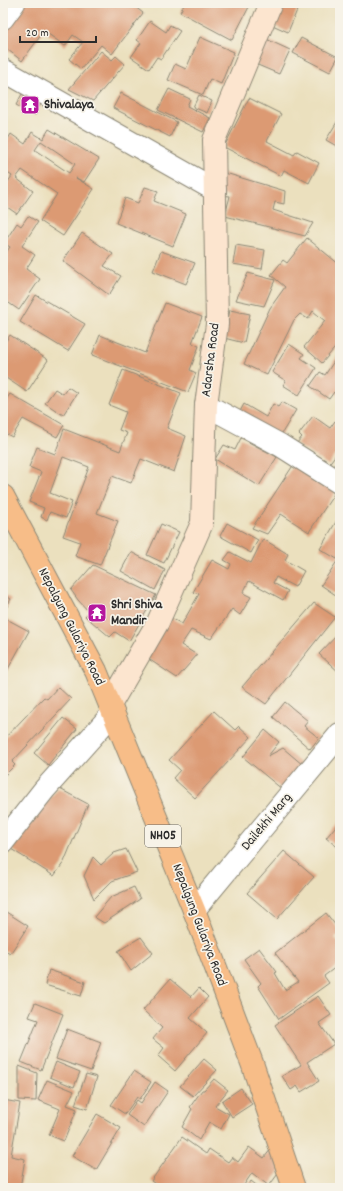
<svg xmlns="http://www.w3.org/2000/svg" width="343" height="1191" font-family="Dekko,sans-serif">
  <rect width="100%" height="100%" fill="#f7f3e8"/>
  <filter id="ink" filterUnits="userSpaceOnUse"><feTurbulence type="fractalNoise" baseFrequency=".025" numOctaves="2"/><feDisplacementMap in="SourceGraphic" scale="8" xChannelSelector="R" yChannelSelector="G"/><feConvolveMatrix kernelMatrix="1 2 1 2 8 2 1 2 1" color-interpolation-filters="sRGB"/></filter>
  <filter id="wash" filterUnits="userSpaceOnUse"><feTurbulence type="fractalNoise" baseFrequency=".012" numOctaves="4" result="noise"/><feDisplacementMap in="SourceGraphic" scale="16" xChannelSelector="R" yChannelSelector="G"/><feGaussianBlur stdDeviation="0.9" result="paint"/><feColorMatrix in="noise" values="0 0 0 0 0 0 0 0 0 0 0 0 0 0 0 0 0 1.4 0 .05"/><feComposite in="paint" operator="in"/></filter>
  <g filter="url(#wash)">
    <rect width="100%" height="100%" fill="#ebe0be"/>
    <g id="blocks">
      <path fill="#dc9a73" fill-rule="evenodd" d="M 21,3 L 130,3 L 143,13 L 112,54 L 101,45 L 81,69 L 69,59 L 83,42 L 73,35 L 65,46 L 44,31 L 22,61 L 3,46 L 3,27 Z
        M 185,3 L 251,3 L 232,40 L 180,12 Z
        M 276,3 L 300,3 L 288,32 L 268,23 Z
        M 150,21 L 166,32 L 170,25 L 180,31 L 161,59 L 157,57 L 149,69 L 131,57 L 141,43 L 137,40 Z
        M 200,37 L 234,52 L 221,84 L 210,79 L 203,95 L 168,80 L 175,64 L 186,69 Z
        M 264,38 L 290,50 L 279,74 L 253,63 Z
        M 301,38 L 338,57 L 330,72 L 293,53 Z
        M 101,51 L 112,60 L 116,56 L 125,64 L 93,101 L 69,89 Z
        M 169,89 L 190,99 L 187,106 L 210,118 L 203,132 L 158,110 Z
        M 121,93 L 177,122 L 170,137 L 113,108 Z
        M 22,94 L 41,103 L 35,115 L 16,105 Z
        M 199,95 L 212,101 L 207,113 L 193,107 Z
        M 249,98 L 281,114 L 267,141 L 294,155 L 297,151 L 319,163 L 309,183 L 284,170 L 281,176 L 224,147 Z
        M 340,117 L 340,148 L 326,140 Z
        M 49,129 L 99,159 L 84,182 L 76,178 L 94,189 L 63,236 L 40,221 L 57,194 L 22,170 L 16,178 L 33,191 L 17,214 L 3,204 L 3,189 L 12,176 L 3,170 L 3,147 L 11,134 L 25,144 L 32,132 L 43,139 ZM 41,141 L 75,164 L 69,173 L 35,150 Z
        M 222,172 L 285,191 L 284,204 L 275,202 L 273,210 L 313,223 L 305,236 L 225,216 L 230,196 L 220,195 Z
        M 145,187 L 158,191 L 154,201 L 186,214 L 173,246 L 116,223 L 125,198 L 138,203 Z
        M 28,216 L 38,222 L 22,246 L 35,255 L 26,269 L 40,279 L 19,310 L 3,299 L 3,255 L 4,255 L 10,247 L 4,243 L 17,223 L 21,226 Z
        M 82,233 L 113,254 L 104,266 L 121,276 L 109,295 L 63,261 Z
        M 307,238 L 340,265 L 340,342 L 322,363 L 304,347 L 325,321 L 313,311 L 308,319 L 300,314 L 294,320 L 267,375 L 244,364 L 270,308 L 285,287 L 271,275 L 283,260 L 287,263 Z
        M 236,245 L 265,250 L 262,269 L 233,264 Z
        M 161,251 L 195,263 L 186,284 L 153,271 Z
        M 248,273 L 275,280 L 264,306 L 236,300 Z
        M 36,295 L 85,324 L 68,351 L 20,322 Z
        M 165,303 L 202,317 L 192,343 L 199,346 L 190,370 L 196,373 L 188,392 L 92,355 L 100,335 L 145,353 Z
        M 230,310 L 250,314 L 244,343 L 224,338 Z
        M 10,335 L 48,360 L 27,392 L 3,376 L 3,345 Z
        M 289,344 L 304,354 L 301,358 L 316,368 L 299,395 L 283,385 L 286,381 L 272,372 Z
        M 340,352 L 340,396 L 334,392 L 329,399 L 310,386 L 320,372 L 325,375 Z
        M 123,370 L 181,393 L 167,428 L 186,436 L 174,472 L 141,459 L 131,483 L 112,476 L 97,513 L 118,521 L 100,565 L 75,556 L 80,542 L 63,536 L 89,467 L 63,457 L 50,493 L 72,502 L 66,518 L 50,512 L 47,520 L 41,517 L 44,508 L 29,502 L 41,472 L 29,467 L 37,447 L 55,454 L 64,429 L 120,451 L 127,433 L 119,430 L 126,412 L 109,405 Z
        M 68,387 L 77,393 L 63,415 L 45,403 L 55,389 L 63,394 Z
        M 10,394 L 64,425 L 57,437 L 23,419 L 12,437 L 3,432 L 3,404 Z
        M 282,402 L 296,410 L 279,438 L 237,417 L 244,404 L 266,417 L 273,404 L 278,407 Z
        M 313,416 L 330,428 L 335,421 L 340,425 L 340,449 L 328,465 L 296,444 L 302,437 L 299,434 Z
        M 241,438 L 277,457 L 259,486 L 215,459 L 224,445 L 235,450 Z
        M 296,461 L 338,488 L 309,532 L 281,514 L 267,534 L 252,528 Z
        M 340,515 L 340,554 L 337,559 L 320,549 Z
        M 227,523 L 258,540 L 251,553 L 220,536 Z
        M 161,524 L 179,532 L 164,563 L 147,555 Z
        M 263,539 L 288,554 L 285,560 L 304,571 L 295,587 L 276,577 L 273,583 L 288,591 L 283,600 L 249,581 L 243,593 L 251,597 L 240,615 L 232,609 L 211,639 L 191,630 L 181,645 L 197,655 L 177,678 L 144,656 L 171,618 L 182,624 L 199,594 L 193,592 L 212,560 L 229,569 L 231,564 L 224,560 L 230,552 L 251,563 Z
        M 131,552 L 165,570 L 155,590 L 121,571 Z
        M 340,557 L 340,598 L 321,585 Z
        M 93,565 L 156,595 L 129,641 L 115,632 L 110,637 L 85,616 L 89,612 L 78,600 L 71,590 Z
        M 3,594 L 11,599 L 3,614 Z
        M 314,603 L 335,617 L 266,704 L 242,687 Z
        M 3,617 L 29,631 L 3,678 Z
        M 340,632 L 340,673 L 319,654 Z
        M 58,687 L 71,699 L 12,762 L 15,765 L 3,777 L 3,740 L 44,697 L 47,699 Z
        M 285,702 L 308,721 L 304,726 L 319,738 L 310,749 L 273,717 Z
        M 214,711 L 235,730 L 239,726 L 251,737 L 195,798 L 173,778 L 180,770 L 169,760 Z
        M 63,718 L 77,729 L 48,765 L 34,753 Z
        M 265,730 L 279,742 L 268,756 L 283,748 L 303,765 L 283,790 L 243,757 Z
        M 58,788 L 88,804 L 64,862 L 54,876 L 11,849 Z
        M 340,821 L 340,849 L 326,838 Z
        M 126,849 L 137,872 L 112,881 L 94,899 L 84,876 L 93,857 L 101,865 L 114,853 Z
        M 284,851 L 314,877 L 277,919 L 247,893 Z
        M 134,887 L 140,899 L 104,923 L 94,917 L 111,897 Z
        M 3,910 L 28,926 L 10,954 L 5,951 L 3,955 Z
        M 326,913 L 340,931 L 340,934 L 335,938 L 340,945 L 340,964 L 324,976 L 329,983 L 279,1019 L 258,986 L 261,983 L 244,959 L 259,948 L 277,972 L 275,973 L 285,990 L 298,982 L 275,953 Z
        M 141,937 L 153,953 L 131,971 L 118,951 Z
        M 49,970 L 85,982 L 81,996 L 45,985 Z
        M 170,979 L 191,997 L 199,988 L 208,997 L 190,1018 L 207,1033 L 175,1071 L 158,1056 L 164,1048 L 153,1039 L 162,1028 L 143,1010 Z
        M 318,996 L 331,1015 L 319,1023 L 334,1044 L 307,1062 L 319,1081 L 301,1092 L 297,1086 L 291,1090 L 282,1076 L 301,1065 L 275,1025 Z
        M 35,1003 L 63,1014 L 41,1070 L 21,1062 L 38,1020 L 29,1017 Z
        M 67,1029 L 101,1042 L 91,1071 L 56,1059 Z
        M 204,1059 L 217,1070 L 193,1096 L 180,1086 Z
        M 56,1062 L 80,1072 L 74,1087 L 50,1077 Z
        M 19,1066 L 37,1073 L 36,1101 L 19,1100 Z
        M 134,1071 L 151,1082 L 140,1099 L 137,1097 L 125,1114 L 111,1105 Z
        M 86,1074 L 97,1077 L 87,1109 L 75,1105 Z
        M 214,1079 L 228,1090 L 215,1106 L 229,1114 L 221,1129 L 209,1122 L 199,1140 L 182,1127 L 192,1109 L 190,1107 L 202,1090 L 204,1090 Z
        M 47,1080 L 74,1091 L 67,1105 L 77,1109 L 64,1141 L 49,1135 L 60,1109 L 38,1100 Z
        M 155,1082 L 168,1091 L 144,1127 L 127,1115 L 137,1100 L 141,1103 Z
        M 241,1088 L 252,1104 L 232,1117 L 222,1101 Z
        M 3,1100 L 20,1103 L 11,1156 L 25,1159 L 20,1188 L 3,1188 Z
        M 97,1114 L 121,1128 L 96,1170 L 72,1156 Z
        M 182,1137 L 206,1154 L 209,1149 L 228,1162 L 232,1157 L 238,1162 L 249,1147 L 264,1158 L 271,1149 L 283,1167 L 269,1186 L 252,1173 L 242,1188 L 161,1188 L 151,1181 Z
        M 251,1181 L 260,1188 L 247,1188 Z"/>
    </g>
  </g>
  <g filter="url(#ink)">
    <use href="#blocks" fill-opacity="0" stroke="#8b8674" stroke-width="1"/>
    <g fill="none" stroke-linecap="round" stroke-linejoin="round">
      <g stroke="#8b8674" stroke-width="24">
        <path id="minor" d="M 3,18 L 14,3
          M 206,405 L 280,445 L 340,483
          M 3,842 L 44,790 L 113,713
          M 194,910 L 340,734"/>
      </g>
      <g stroke="#8b8674" stroke-width="24">
        <path id="tertiary" d="M 3,70 L 215,190"/>
      </g>
      <g stroke="#8b8674" stroke-width="24">
        <path id="secondary" d="M 110,705 L 158,622 L 202,523 L 206,405 L 217,324 L 214,140 L 271,3"/>
      </g>
      <g stroke="#8b8674" stroke-width="24">
        <path id="primary" d="M 3,496 L 96,671 L 194,910 L 252,1063 L 294,1188"/>
      </g>
      <use href="#minor" stroke="#fff" stroke-width="22"/>
      <use href="#tertiary" stroke="#fff" stroke-width="22"/>
      <use href="#secondary" stroke="#fce5cf" stroke-width="22"/>
      <use href="#primary" stroke="#f7bd88" stroke-width="22"/>
    </g>
  </g>
  <defs>
    <g id="temple-square" transform="scale(1)"><rect x="-9" y="-9" width="18" height="18" rx="4" fill="#b5179e" stroke="#f7f3e8"/><path d="M0-6L5-2H3V0L6.5 2.5H4V6H1.5V3h-3V6H-4V2.5H-6.5L-3 0V-2H-5Z" fill="#fff"/></g>
  </defs>
  <g fill-rule="evenodd">
    <use href="#temple-square" x="30" y="105"/>
    <use href="#temple-square" x="97" y="613"/>
  </g>
  <g text-anchor="middle" dominant-baseline="central" stroke-width="3.5" stroke-linejoin="round" paint-order="stroke">
    <rect fill="#f7f3e8" stroke="#686764" stroke-width="1" x="145" y="825" width="36" height="22" rx="3"/>
    <g font-size="13" font-weight="bold" fill="#2b2b2b">
      <text x="163" y="836">NH05</text>
    </g>
    <g font-size="14" font-weight="bold" fill="#2b2b2b" stroke="#f7f3e8" text-anchor="start">
      <text x="44" y="105">Shivalaya</text>
      <text x="111" y="605">Shri Shiva<tspan x="111" dy="16">Mandir</tspan></text>
    </g>
    <g font-size="14" fill="#2b2b2b" stroke="#f7f3e8">
      <text transform="translate(211 360) rotate(-83)">Adarsha Road</text>
      <text transform="translate(71 627) rotate(63)">Nepalgung Gulariya Road</text>
      <text transform="translate(267 822) rotate(-50)">Dailekhi Marg</text>
      <text transform="translate(199 925) rotate(69)">Nepalgung Gulariya Road</text>
    </g>
  </g>
  <rect width="343" height="1191" fill="none" stroke="#f7f3e8" stroke-width="16"/>
  <path d="M20 36v6h76v-6" fill="none" stroke="#2b2b2b" stroke-width="2"/>
  <text x="26" y="36" font-size="12" fill="#2b2b2b" stroke="#f7f3e8" stroke-width="3" paint-order="stroke">20 m</text>
</svg>
